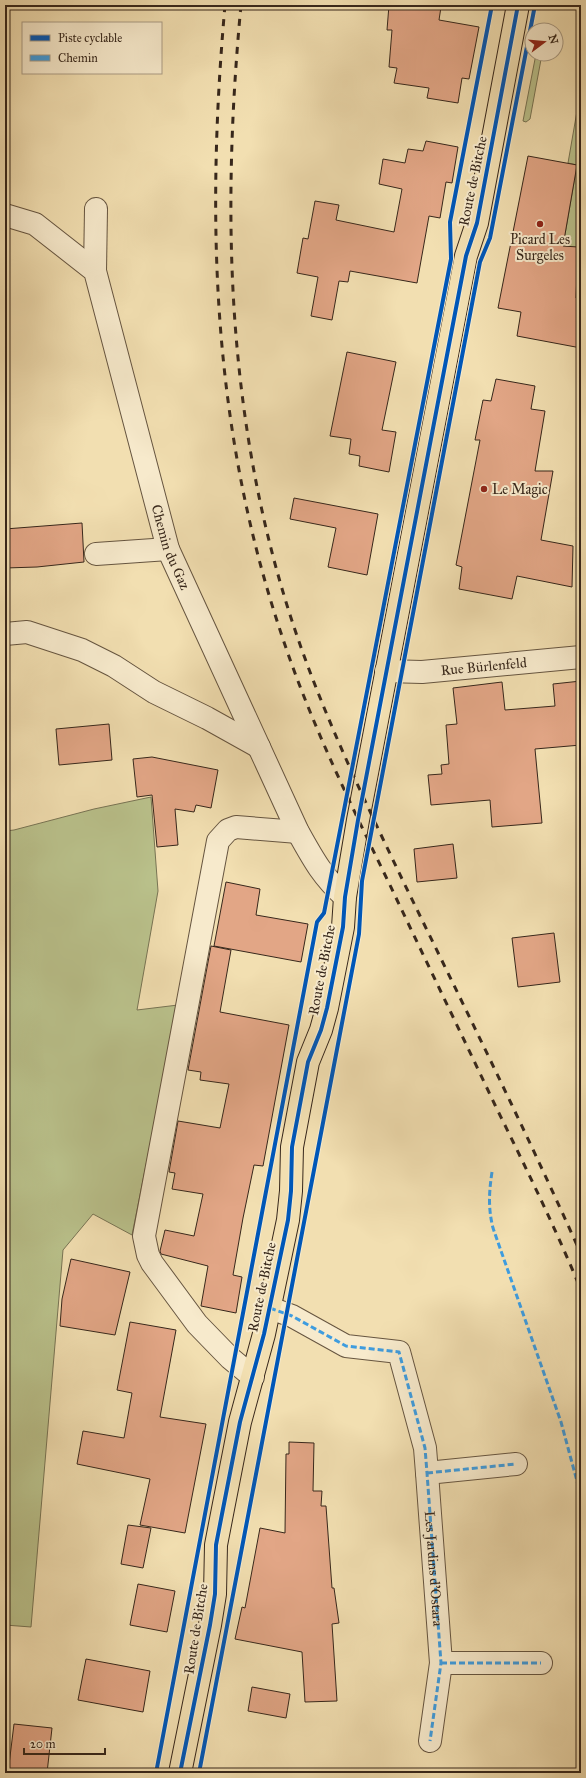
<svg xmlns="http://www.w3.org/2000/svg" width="586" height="1778" font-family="'IM FELL Great Primer',serif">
  <rect width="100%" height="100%" fill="#f2dfb1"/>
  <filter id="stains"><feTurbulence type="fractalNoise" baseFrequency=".005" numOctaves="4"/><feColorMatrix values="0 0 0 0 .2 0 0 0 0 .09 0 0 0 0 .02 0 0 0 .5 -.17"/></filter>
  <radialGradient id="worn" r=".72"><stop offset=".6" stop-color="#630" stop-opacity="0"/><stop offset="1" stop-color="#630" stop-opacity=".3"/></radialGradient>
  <path fill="#bac28c" stroke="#787454" d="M 536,54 L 542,54 L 530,119 L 526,122 L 523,121 Z
    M 581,88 L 581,274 L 577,274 L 577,248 L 563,246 L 577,165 L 568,163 Z
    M 151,797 L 158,891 L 137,1010 L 178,1005 L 132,1235 L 93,1214 L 63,1250 L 31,1627 L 5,1625 L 5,831 L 14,830 L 94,809 Z"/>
  <path fill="#e2a686" stroke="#37271b" d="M 389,5 L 435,5 L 441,7 L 439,20 L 479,27 L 469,79 L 462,78 L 458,103 L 427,98 L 429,88 L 394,83 L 397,68 L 389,67 L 392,30 L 387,30 Z
    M 426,141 L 458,147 L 452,183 L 446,182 L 440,218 L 429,216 L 417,283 L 350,271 L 348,282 L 339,281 L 332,320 L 311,316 L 318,277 L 297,273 L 303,238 L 308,239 L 315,201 L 339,205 L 336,220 L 394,232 L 402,189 L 379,184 L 383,159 L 405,163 L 408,149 L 423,151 Z
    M 528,156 L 577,165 L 563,246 L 578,247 L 576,298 L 581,299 L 581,348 L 517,336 L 521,312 L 498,308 Z
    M 347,352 L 396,362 L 382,430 L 396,432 L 389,472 L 359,466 L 360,456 L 349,454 L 351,439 L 330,436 Z
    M 496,379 L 535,386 L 531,409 L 545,411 L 535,471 L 553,471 L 541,540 L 573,546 L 572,587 L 517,576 L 512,599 L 459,589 L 462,567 L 456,565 L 480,440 L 475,440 L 483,400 L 491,401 Z
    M 294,498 L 378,514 L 367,575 L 328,567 L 336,528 L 290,519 Z
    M 82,523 L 84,562 L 37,567 L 5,568 L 5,529 Z
    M 581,681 L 581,719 L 579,719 L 581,745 L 535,749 L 542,823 L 492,827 L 490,800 L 431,805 L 428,775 L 442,774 L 441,765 L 449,764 L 446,725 L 457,724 L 453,688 L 502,682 L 505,710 L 555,706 L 553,684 Z
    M 109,724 L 112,760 L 59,765 L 56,729 Z
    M 152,757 L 218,770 L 211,808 L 196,805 L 194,812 L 175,809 L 178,845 L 157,847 L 152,795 L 137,797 L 133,759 Z
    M 453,844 L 457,878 L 417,882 L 414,849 Z
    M 226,882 L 260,889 L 256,915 L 308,924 L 301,962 L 214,946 Z
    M 554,933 L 560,982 L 518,987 L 512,938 Z
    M 211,946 L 231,950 L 220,1012 L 289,1025 L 263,1166 L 254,1165 L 243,1218 L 233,1275 L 242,1277 L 236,1313 L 201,1306 L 208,1266 L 161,1254 L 160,1251 L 165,1230 L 194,1236 L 203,1194 L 172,1189 L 175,1173 L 169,1172 L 178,1121 L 220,1128 L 229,1084 L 200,1080 L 201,1072 L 188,1070 Z
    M 71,1259 L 130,1272 L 115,1335 L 60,1326 L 62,1299 Z
    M 130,1322 L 176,1330 L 160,1417 L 206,1424 L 185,1533 L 140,1525 L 150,1479 L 77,1464 L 83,1431 L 124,1438 L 132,1393 L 117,1390 Z
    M 289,1442 L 314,1443 L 313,1491 L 322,1491 L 321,1506 L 326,1506 L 332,1588 L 334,1588 L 339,1623 L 332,1624 L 337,1701 L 305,1702 L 302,1652 L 235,1639 L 242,1607 L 245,1608 L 260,1528 L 285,1533 L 286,1454 L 289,1454 Z
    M 128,1525 L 151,1528 L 143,1568 L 121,1564 Z
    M 138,1584 L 175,1591 L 167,1632 L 130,1625 Z
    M 86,1659 L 150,1671 L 143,1712 L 78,1700 Z
    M 252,1687 L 290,1694 L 286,1718 L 248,1711 Z
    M 14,1724 L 52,1728 L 47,1773 L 8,1773 Z"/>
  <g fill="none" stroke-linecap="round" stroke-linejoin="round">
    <g stroke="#665540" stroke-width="24">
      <g id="minor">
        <path id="s1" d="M 5,215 L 35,224 L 95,271 L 168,549 L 298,832 C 313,859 322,876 345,897"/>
        <path d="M 95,271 L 96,209"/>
        <path d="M 96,554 L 168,549"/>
        <path d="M 5,634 L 27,632 L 82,650 L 114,666 L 154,692 L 207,718 L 259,747"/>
        <path id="s2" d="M 386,671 L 422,672 L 581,657"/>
        <path d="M 270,1308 L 292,1316 L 346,1346 L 399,1352 L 425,1448 L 427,1473 L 441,1663 L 430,1741"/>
        <path d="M 253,1377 L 230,1358 L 197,1324 L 152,1263 L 148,1255 L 144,1236 L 218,841 L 228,830 L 236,827 L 298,832"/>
        <path d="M 427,1473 L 516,1464"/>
        <path d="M 441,1663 L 541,1663"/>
      </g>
    </g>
    <g stroke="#37271b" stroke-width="24">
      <path id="major" d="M 180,1773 L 210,1625 L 215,1594 L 216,1545 L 222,1514 L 240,1422 L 264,1334 L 288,1220 L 291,1191 L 292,1147 L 308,1062 L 321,1030 L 327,1008 L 343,927 L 345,897 L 358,820 L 466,256 L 477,223 L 518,5"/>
    </g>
    <use href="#minor" stroke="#f7eacc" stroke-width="22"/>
    <use href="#major" stroke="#f2dfb1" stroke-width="22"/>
    <path stroke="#37271b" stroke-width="3" stroke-dasharray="7 7" stroke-linecap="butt" d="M 225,5 C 206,220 212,426 281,633 C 309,719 349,801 389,883 C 424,957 460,1031 495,1105 C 525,1166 555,1227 581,1290
      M 241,5 C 222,207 226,406 286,602 C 316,700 360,791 404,883 C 464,1006 525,1129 581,1254"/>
    <g stroke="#3e9cdf" stroke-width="3" stroke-dasharray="6 3" stroke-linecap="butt">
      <path d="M 492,1172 C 489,1192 488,1208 493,1228 L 561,1422 L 581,1496"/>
      <path id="s3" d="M 270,1308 L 292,1316 L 346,1346 L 399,1352 L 425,1448 L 427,1473 L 441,1663 L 430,1741"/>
      <path d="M 427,1473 L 516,1464"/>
      <path d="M 441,1663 L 541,1663"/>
    </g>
    <g stroke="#f7eacc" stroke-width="6">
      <path id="cycleway" d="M 156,1773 L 317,922 L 324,913 L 451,259 L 450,222 L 492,5
        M 180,1773 L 210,1625 L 215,1594 L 216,1545 L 222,1514 L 240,1422 L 264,1334 L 288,1220 L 291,1191 L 292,1147 L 308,1062 L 321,1030 L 327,1008 L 343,927 L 345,897 L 358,820 L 466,256 L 477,223 L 518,5
        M 199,1773 L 359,934 L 362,881 L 480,262 L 490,238 L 535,5"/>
    </g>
    <use href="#cycleway" stroke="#0057b8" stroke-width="4"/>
  </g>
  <g fill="#8f2418" stroke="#f7eacc" stroke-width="1.5">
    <circle cx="540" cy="224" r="4"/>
    <circle cx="484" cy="489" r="4"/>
  </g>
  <g text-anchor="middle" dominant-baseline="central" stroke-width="4" stroke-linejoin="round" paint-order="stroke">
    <g font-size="14" fill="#37271b" stroke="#f7eacc">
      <text transform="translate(473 181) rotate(-78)">Route de Bitche</text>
      <text stroke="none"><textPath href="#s1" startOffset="394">Chemin du Gaz</textPath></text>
      <text stroke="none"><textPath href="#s2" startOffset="98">Rue Bürlenfeld</textPath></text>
      <text transform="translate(322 970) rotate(-79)">Route de Bitche</text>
      <text transform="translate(262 1287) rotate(-78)">Route de Bitche</text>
      <text stroke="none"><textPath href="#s3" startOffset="359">Les Jardins d'Ostara</textPath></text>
      <text transform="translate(196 1629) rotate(-81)">Route de Bitche</text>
    </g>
    <g font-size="14" fill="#37271b" stroke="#f7eacc">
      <text x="540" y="239">Picard Les<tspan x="540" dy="16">Surgeles</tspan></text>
      <text x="492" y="489" text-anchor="start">Le Magic</text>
    </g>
  </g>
  <rect width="586" height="1778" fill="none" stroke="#f2dfb1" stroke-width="20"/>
  <rect x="6" y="6" width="574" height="1766" fill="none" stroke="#37271b" stroke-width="2"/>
  <rect x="10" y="10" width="566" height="1758" fill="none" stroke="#37271b"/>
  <rect x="22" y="22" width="140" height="52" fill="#f7eacc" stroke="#aa9c85"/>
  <rect x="30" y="35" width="20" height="6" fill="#0057b8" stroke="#aa9c85"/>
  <text x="58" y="42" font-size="12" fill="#37271b">Piste cyclable</text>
  <rect x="30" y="55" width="20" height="6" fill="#3e9cdf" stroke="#aa9c85"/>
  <text x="58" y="62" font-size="12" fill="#37271b">Chemin</text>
  <g transform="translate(544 42) rotate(74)"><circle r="19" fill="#f7eacc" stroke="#aa9c85"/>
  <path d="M0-3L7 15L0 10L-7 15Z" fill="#8f2418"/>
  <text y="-6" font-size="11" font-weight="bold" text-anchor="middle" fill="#37271b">N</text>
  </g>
  <path d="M24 1748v6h81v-6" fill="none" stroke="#37271b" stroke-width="2"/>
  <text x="30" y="1748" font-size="12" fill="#37271b" stroke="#f7eacc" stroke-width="3" paint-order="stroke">20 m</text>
  <rect width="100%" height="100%" filter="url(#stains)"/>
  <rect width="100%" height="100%" fill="url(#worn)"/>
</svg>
